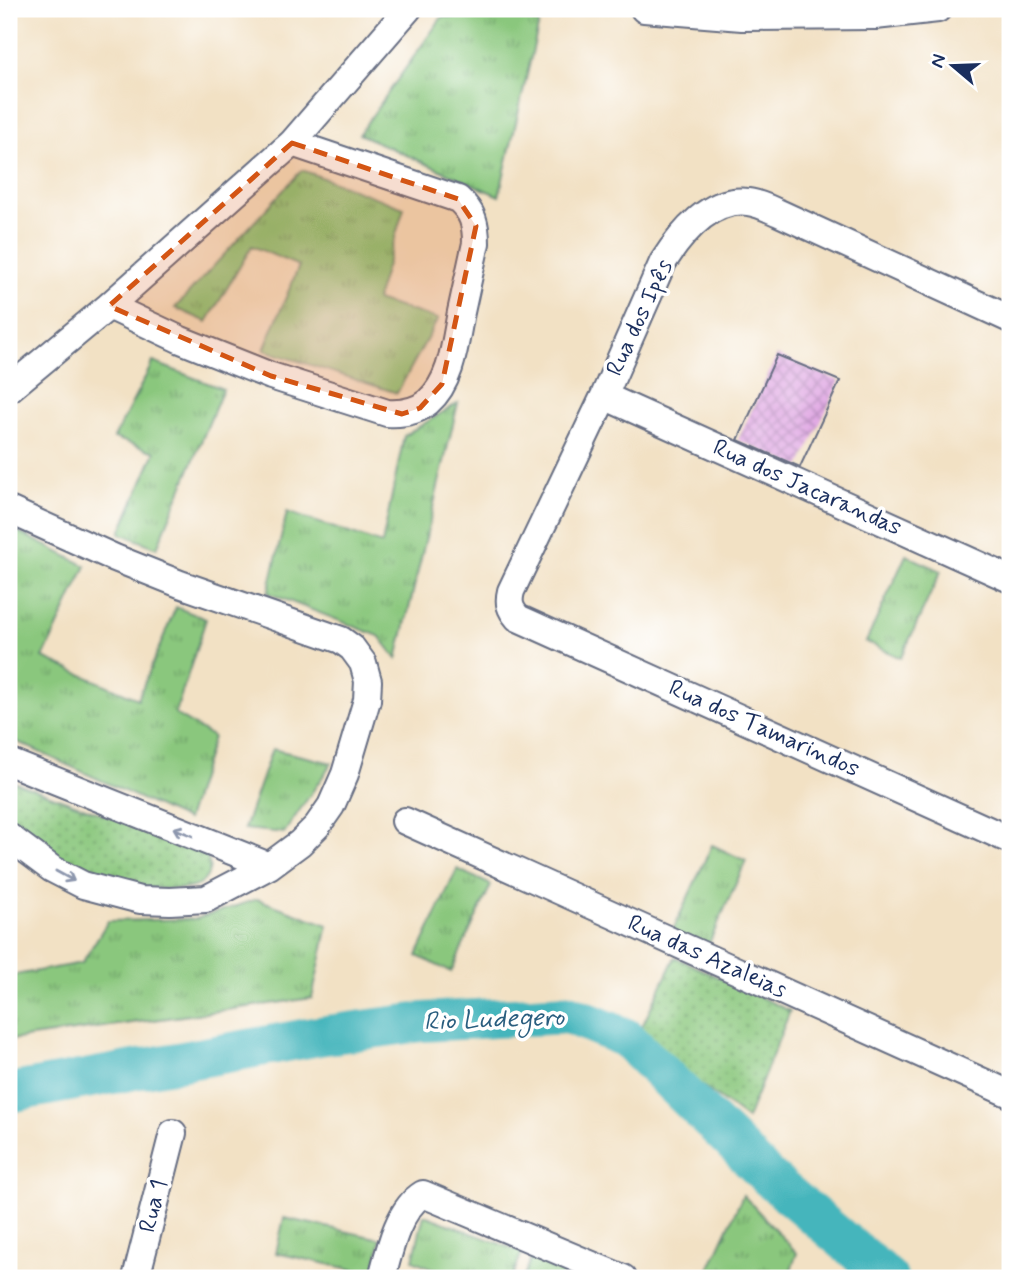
<svg xmlns="http://www.w3.org/2000/svg" width="1019" height="1287" font-family="Mynerve,sans-serif">
  <defs>
    <pattern id="grass-tufts" width="24" height="20" patternUnits="userSpaceOnUse" patternTransform="scale(1.75)"><rect width="24" height="20" fill="#8ac77d"/><path d="M3 7l-1-3M5 7V3M7 7l1-3M15 17l-1-3M17 17v-4M19 17l1-3" fill="none" stroke="#70a26a"/></pattern>
    <pattern id="park-dots" width="8" height="8" patternUnits="userSpaceOnUse" patternTransform="scale(1.75)"><rect width="8" height="8" fill="#8ac77d"/><path d="M2 2h.1M6 6h.1" fill="none" stroke="#70a26a" stroke-width="1.8" stroke-linecap="round"/></pattern>
    <pattern id="building-cross-hatch" width="8" height="8" patternUnits="userSpaceOnUse" patternTransform="scale(1.75)"><rect width="8" height="8" fill="#dea2e1"/><path d="M0 0l8 8M0 8l8-8" fill="none" stroke="#b384ba"/></pattern>
  </defs>
  <rect width="100%" height="100%" fill="#fff"/>
  <filter id="ink" filterUnits="userSpaceOnUse"><feTurbulence type="fractalNoise" baseFrequency=".0143" numOctaves="2"/><feDisplacementMap in="SourceGraphic" scale="14" xChannelSelector="R" yChannelSelector="G"/><feConvolveMatrix kernelMatrix="1 2 1 2 8 2 1 2 1" color-interpolation-filters="sRGB"/></filter>
  <filter id="wash" filterUnits="userSpaceOnUse"><feTurbulence type="fractalNoise" baseFrequency=".00686" numOctaves="4" result="noise"/><feDisplacementMap in="SourceGraphic" scale="28" xChannelSelector="R" yChannelSelector="G"/><feGaussianBlur stdDeviation="1.57" result="paint"/><feColorMatrix in="noise" values="0 0 0 0 0 0 0 0 0 0 0 0 0 0 0 0 0 1.4 0 .05"/><feComposite in="paint" operator="in"/></filter>
  <g filter="url(#wash)">
    <rect width="100%" height="100%" fill="#f2e1c4"/>
    <path fill="url(#grass-tufts)" stroke="#527b6e" stroke-width="2" d="M 541,14 L 499,196 L 359,134 L 442,17 Z
      M 302,170 L 404,208 L 376,300 L 438,319 L 397,393 L 264,350 L 299,266 L 252,246 L 207,322 L 175,308 Z
      M 153,362 L 223,389 L 157,548 L 120,533 L 155,452 L 114,438 Z
      M 458,403 L 397,659 L 379,636 L 268,593 L 287,512 L 382,544 L 404,436 Z
      M 9,527 L 86,566 L 43,658 L 138,699 L 176,607 L 206,619 L 175,714 L 213,737 L 187,820 L 9,738 Z
      M 906,555 L 941,571 L 901,658 L 866,642 Z
      M 272,749 L 332,763 L 284,833 L 244,829 Z
      M 712,845 L 746,861 L 707,948 L 672,932 Z
      M 457,869 L 491,885 L 451,972 L 417,956 Z
      M 257,899 L 328,925 L 312,998 L 9,1040 L 9,976 L 82,963 L 108,921 L 196,919 Z
      M 743,1195 L 797,1253 L 788,1278 L 705,1278 Z
      M 424,1215 L 522,1252 L 512,1278 L 454,1278 L 413,1260 Z
      M 284,1218 L 381,1239 L 374,1274 L 276,1253 Z
      M 533,1254 L 566,1269 L 562,1278 L 523,1278 Z"/>
    <path fill="url(#park-dots)" stroke="#527b6e" stroke-width="2" d="M 9,780 L 201,850 C 207,856 212,865 208,874 C 207,878 202,883 198,885 C 181,894 125,886 107,880 C 93,876 76,870 62,863 C 43,853 26,838 9,827 Z
      M 675,957 L 790,1011 L 747,1119 L 637,1037 Z"/>
    <g fill="none" stroke-linecap="round" stroke-linejoin="round">
      <path stroke="#45b5bc" stroke-width="40" d="M 9,1093 L 319,1036 L 422,1022 L 568,1014 L 626,1038 L 768,1177 L 888,1278"/>
    </g>
    <g id="blocks">
      <path fill="url(#building-cross-hatch)" d="M 777,355 L 840,381 L 800,467 L 738,440 Z"/>
    </g>
  </g>
  <g filter="url(#ink)">
    <use href="#blocks" fill-opacity="0" stroke="#666d82" stroke-width="2"/>
    <g fill="none" stroke-linecap="round" stroke-linejoin="round">
      <g stroke="#666d82" stroke-width="30">
        <path id="minor" d="M 644,9 L 742,17 L 875,16 L 938,9
          M 109,306 L 181,340 L 271,376 L 387,413 C 402,414 416,412 428,402 C 452,381 455,343 461,312 C 466,289 471,266 476,243 C 476,224 473,212 458,199 L 292,143
          M 1010,319 L 779,213 C 770,209 758,203 748,202 C 710,197 681,234 663,262 L 604,396 L 511,591 C 508,603 510,609 518,618 L 1010,840
          M 9,389 L 109,306 L 292,143 L 408,9
          M 604,396 L 1010,579
          M 9,510 L 115,558 L 180,584 L 341,640 L 352,648 L 363,663 L 368,681 L 367,700 L 345,774 L 331,806 L 317,826 L 300,843 L 269,866 L 206,899 L 170,901 L 140,900 L 83,885 L 52,869 L 9,837
          M 9,762 L 269,866
          M 405,821 L 1010,1094
          M 136,1278 L 173,1133
          M 382,1278 C 389,1251 398,1209 423,1194 L 623,1278"/>
      </g>
      <use href="#minor" stroke="#fff" stroke-width="26"/>
    </g>
    <defs><path id="oneway-shaft" d="M-6 0H5M1.5-3L5.5 0L1.5 3" fill="none" stroke-width="1.6" stroke-linecap="round" stroke-linejoin="round" transform="scale(1.75)"/></defs>
    <g stroke="#8d97ae">
      <use href="#oneway-shaft" transform="translate(183 832) rotate(-158)"/>
      <use href="#oneway-shaft" transform="translate(65 876) rotate(29)"/>
    </g>
  </g>
  <path fill="#d45514" fill-opacity="0.2" stroke="#d45514" stroke-width="5" stroke-dasharray="14 9" stroke-linejoin="round" d="M 292,143 L 458,199 L 476,226 L 442,384 L 420,408 L 402,414 L 271,376 L 109,306 Z"/>
  <g text-anchor="middle" dominant-baseline="central" stroke-width="7" stroke-linejoin="round" paint-order="stroke">
    <g font-size="24" fill="#1b2f5e" stroke="#fff">
      <text transform="translate(640 318) rotate(-65)">Rua dos Ipês</text>
      <text transform="translate(807 488) rotate(24)">Rua dos Jacarandas</text>
      <text transform="translate(764 729) rotate(24)">Rua dos Tamarindos</text>
      <text transform="translate(707 957) rotate(24)">Rua das Azaleias</text>
      <text transform="translate(154 1206) rotate(-76)">Rua 1</text>
    </g>
    <g font-size="26" font-style="italic" fill="#2a5e7f" stroke="#fff">
      <text transform="translate(494 1020) rotate(-2)">Rio Ludegero</text>
    </g>
  </g>
  <rect width="1019" height="1287" fill="none" stroke="#fff" stroke-width="35"/>
  <g transform="translate(953 66) rotate(289)" stroke="#ffffff" stroke-width="5" paint-order="stroke">
  <path d="M0-5L12 26L0 18L-12 26Z" fill="#1b2f5e"/>
  <text y="-10" font-size="19" font-weight="bold" text-anchor="middle" fill="#1b2f5e">N</text>
  </g>
</svg>
